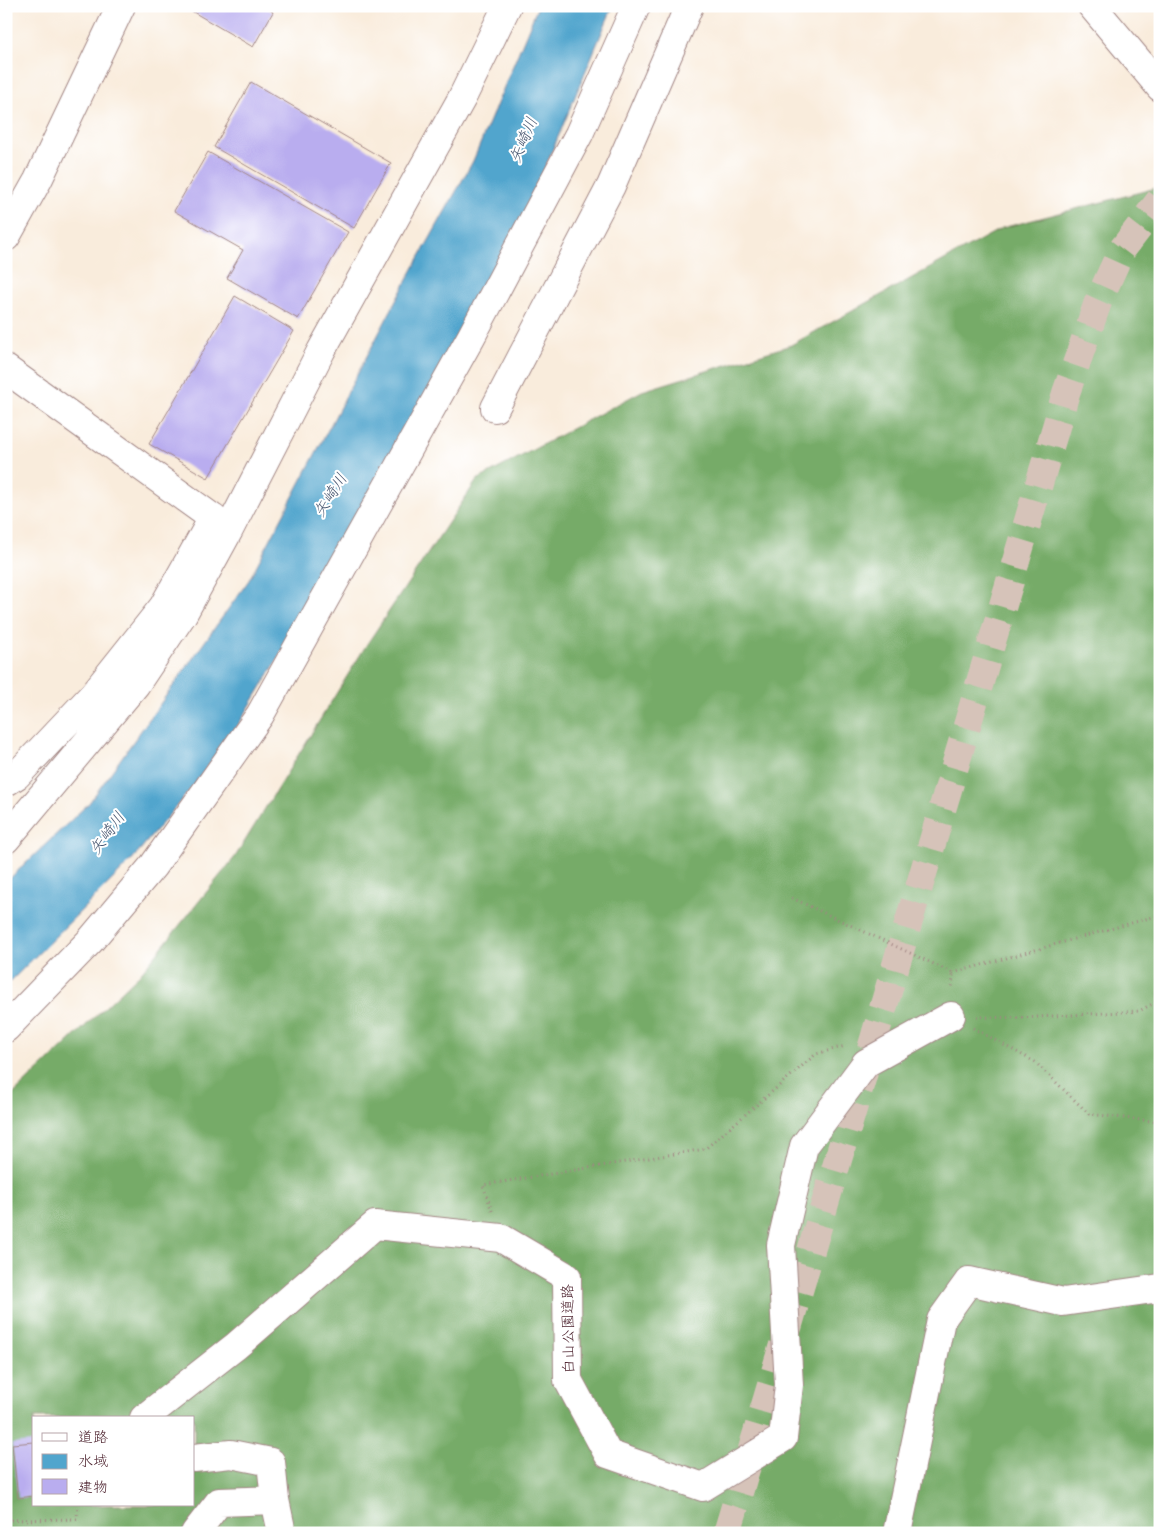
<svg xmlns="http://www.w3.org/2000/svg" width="1166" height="1539" font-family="Sriracha,'Klee One',sans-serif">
  <rect width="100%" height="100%" fill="#fff"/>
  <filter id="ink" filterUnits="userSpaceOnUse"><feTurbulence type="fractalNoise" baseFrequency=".02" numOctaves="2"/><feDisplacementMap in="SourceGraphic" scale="10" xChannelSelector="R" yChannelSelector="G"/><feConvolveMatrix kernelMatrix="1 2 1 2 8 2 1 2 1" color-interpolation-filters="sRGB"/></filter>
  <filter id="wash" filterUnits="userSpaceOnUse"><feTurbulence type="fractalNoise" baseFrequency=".0096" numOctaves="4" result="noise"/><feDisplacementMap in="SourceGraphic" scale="20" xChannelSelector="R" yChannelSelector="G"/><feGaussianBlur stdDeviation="1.12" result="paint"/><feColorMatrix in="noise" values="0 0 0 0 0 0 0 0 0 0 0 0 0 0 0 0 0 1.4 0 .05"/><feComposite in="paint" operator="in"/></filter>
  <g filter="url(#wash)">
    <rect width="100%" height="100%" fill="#f9ecdc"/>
    <path fill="#76ab68" stroke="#60654a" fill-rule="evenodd" d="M 1160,187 L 1160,1533 L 6,1533 L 6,1101 L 140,974 L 235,857 L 367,644 L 477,480 L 642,391 L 791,345 L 1002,228 ZM 34,1418 L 194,1418 L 194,1505 L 34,1505 Z"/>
    <path fill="#51a5cd" stroke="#4e627c" d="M 538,6 L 613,6 L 514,242 L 335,566 L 237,727 L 190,790 L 129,863 L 6,986 L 6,882 L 89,803 L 249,580 L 409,276 L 473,161 Z"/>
    <g id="blocks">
      <path fill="#b9adef" d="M 183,6 L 264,6 L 273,12 L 253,47 Z
        M 251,82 L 391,163 L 354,228 L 214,147 Z
        M 208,152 L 348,232 L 298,319 L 227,278 L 243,250 L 174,211 Z
        M 235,296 L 294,331 L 208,478 L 149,444 Z
        M 34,1442 L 34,1496 L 18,1498 L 12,1444 Z"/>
    </g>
  </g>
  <g filter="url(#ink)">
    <use href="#blocks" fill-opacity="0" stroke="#a28684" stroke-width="1"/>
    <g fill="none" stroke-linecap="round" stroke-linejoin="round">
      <path stroke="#d6c3b9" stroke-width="28" stroke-dasharray="28 14" stroke-linecap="butt" d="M 727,1533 L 1066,393 L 1098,302 L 1121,251 L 1160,200"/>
      <g stroke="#a28684" stroke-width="30">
        <path id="minor" d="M 1092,6 L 1160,87
          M 6,237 L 38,180 L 121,6
          M 6,369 L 228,529
          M 495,408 L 611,186 L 689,6
          M 6,782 L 17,775 L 93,695 L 163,607 L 213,518
          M 6,839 L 136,684 L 183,614 L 229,530 L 321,351 L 462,98 L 507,6
          M 6,1028 L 90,941 L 153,866 L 260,715 L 471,337 L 579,134 L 636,6
          M 144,1418 L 236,1346 L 375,1225 L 501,1238 L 567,1277 L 568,1380 L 608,1454 L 703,1487 L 783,1438 L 789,1385 L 781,1245 L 804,1146 L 866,1063 L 951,1016
          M 194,1458 L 231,1454 L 271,1462 L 275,1500
          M 195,1533 L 219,1502 L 275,1500 L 282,1533
          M 897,1533 L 941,1320 L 969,1281 L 1063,1302 L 1160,1288"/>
      </g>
      <path stroke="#a28684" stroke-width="3" stroke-dasharray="1 4" stroke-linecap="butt" d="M 792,898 L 953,973 L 952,990
        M 953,973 L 1160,915
        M 977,1017 L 1020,1018 L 1139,1011 L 1160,1000
        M 973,1028 L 1035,1062 L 1089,1114 L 1160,1122
        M 492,1211 L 483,1185 L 705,1149 L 816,1054 L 845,1046
        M 6,1520 L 77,1519 L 78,1505"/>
      <use href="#minor" stroke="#fff" stroke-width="28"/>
    </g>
  </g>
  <g text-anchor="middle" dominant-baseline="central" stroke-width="4" stroke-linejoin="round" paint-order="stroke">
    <g font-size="15" fill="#4a1f2b" stroke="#fff">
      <text transform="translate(568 1329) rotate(-91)">白山公園道路</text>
    </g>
    <g font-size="16" font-style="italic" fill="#4d5b74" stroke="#fff">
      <text transform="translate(523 140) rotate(-67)">矢崎川</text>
      <text transform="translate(330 495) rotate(-58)">矢崎川</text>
      <text transform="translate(107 833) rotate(-54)">矢崎川</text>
    </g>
  </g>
  <rect width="1166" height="1539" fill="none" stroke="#fff" stroke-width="25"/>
  <rect x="32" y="1416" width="162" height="90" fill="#ffffff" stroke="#b7a5aa"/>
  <rect x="42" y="1433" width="25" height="8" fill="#ffffff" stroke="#b7a5aa"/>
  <text x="78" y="1442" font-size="15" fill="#4a1f2b">道路</text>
  <rect x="42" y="1454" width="25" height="15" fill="#51a5cd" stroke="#b7a5aa"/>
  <text x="78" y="1466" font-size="15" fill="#4a1f2b">水域</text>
  <rect x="42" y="1479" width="25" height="15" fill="#b9adef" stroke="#b7a5aa"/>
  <text x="78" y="1492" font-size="15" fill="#4a1f2b">建物</text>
</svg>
